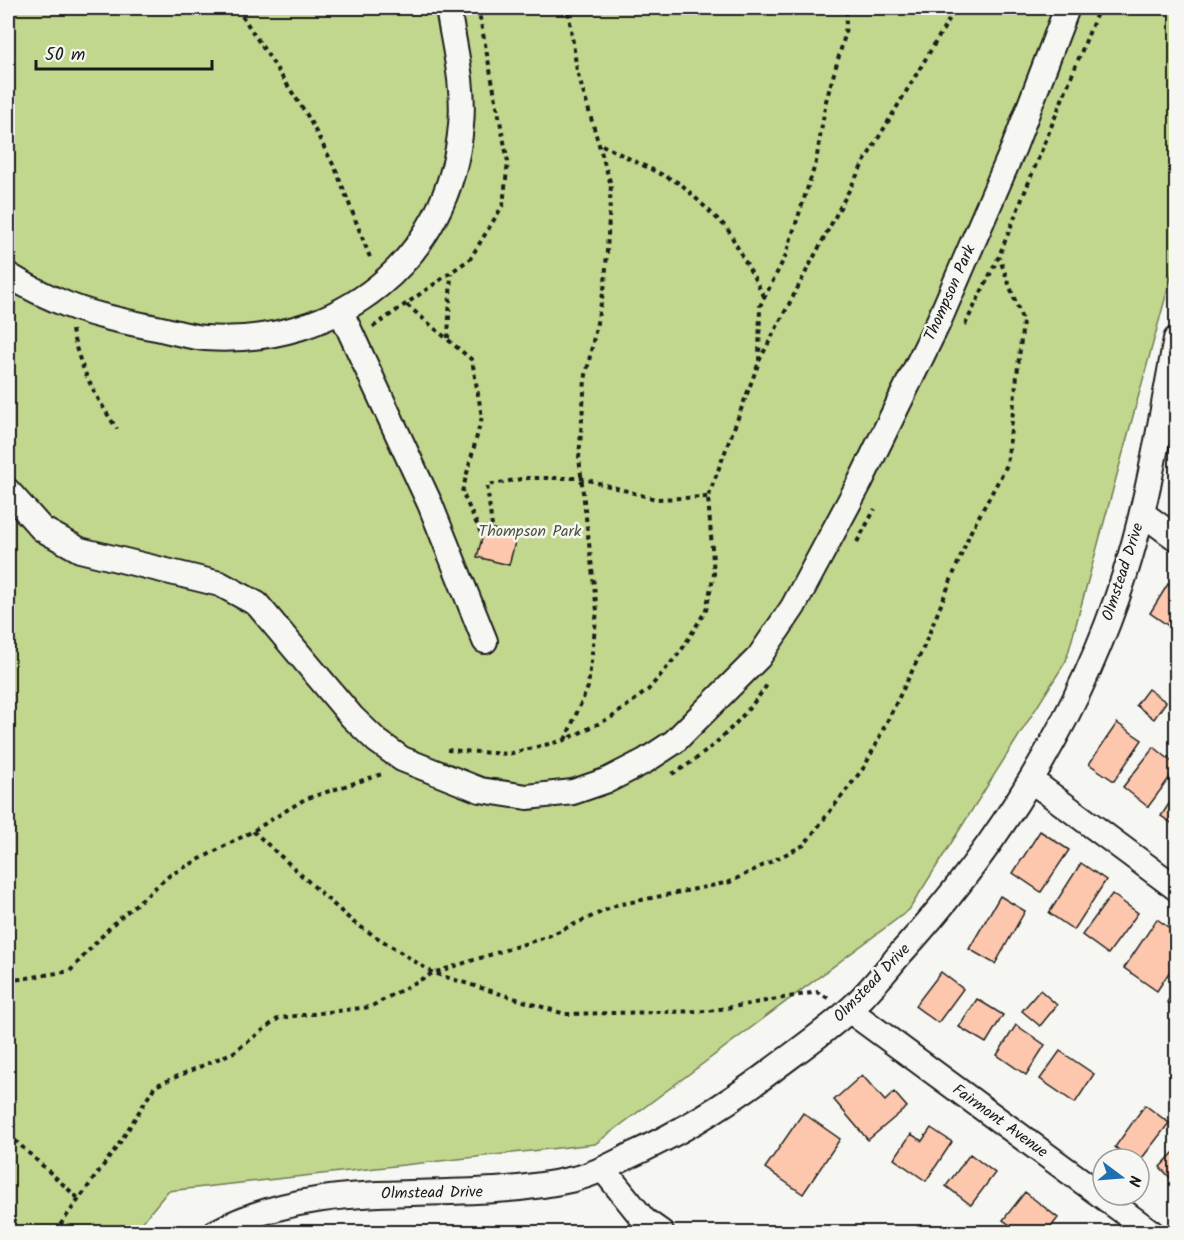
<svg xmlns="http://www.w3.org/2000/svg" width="1184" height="1240" font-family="Kalam,sans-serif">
  <rect width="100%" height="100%" fill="#f6f6f2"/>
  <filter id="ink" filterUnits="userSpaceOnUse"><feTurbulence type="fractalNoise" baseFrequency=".0167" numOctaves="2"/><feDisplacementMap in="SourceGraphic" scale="12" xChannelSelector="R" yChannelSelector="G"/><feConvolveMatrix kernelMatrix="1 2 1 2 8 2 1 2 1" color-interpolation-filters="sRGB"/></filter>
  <g filter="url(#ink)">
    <path fill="#c1d78d" stroke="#6e7a54" stroke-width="1.5" d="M 8,8 L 1176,8 L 1176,259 L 1066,661 L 909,910 L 595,1144 L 168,1191 L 134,1232 L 8,1232 Z"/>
    <path fill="#fcc7ad" stroke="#1c1c1c" stroke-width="1.5" d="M 485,527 L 517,535 L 509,565 L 477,557 Z
      M 1168,584 L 1176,589 L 1176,631 L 1150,613 Z
      M 1148,689 L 1166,702 L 1154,719 L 1136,705 Z
      M 1117,723 L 1142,740 L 1114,781 L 1089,764 Z
      M 1154,747 L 1176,765 L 1176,769 L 1148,807 L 1123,787 Z
      M 1176,793 L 1176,826 L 1161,816 Z
      M 1040,831 L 1069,850 L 1041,892 L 1013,873 Z
      M 1081,863 L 1106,880 L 1074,930 L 1049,913 Z
      M 1112,894 L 1138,913 L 1108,954 L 1082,935 Z
      M 1000,896 L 1025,911 L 995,964 L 969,949 Z
      M 1157,919 L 1176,933 L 1176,947 L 1172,954 L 1176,957 L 1176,962 L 1157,991 L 1124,968 Z
      M 941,972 L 963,989 L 938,1023 L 915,1006 Z
      M 1176,988 L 1176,1008 L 1167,1002 Z
      M 1040,990 L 1057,1005 L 1040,1026 L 1022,1011 Z
      M 977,999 L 1003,1015 L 986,1043 L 959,1027 Z
      M 1016,1025 L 1045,1045 L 1026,1075 L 997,1055 Z
      M 1060,1051 L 1094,1074 L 1075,1103 L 1040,1079 Z
      M 862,1075 L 885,1101 L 894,1092 L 907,1107 L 868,1140 L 834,1100 Z
      M 1145,1105 L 1169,1123 L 1139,1162 L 1139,1159 L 1131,1159 L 1115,1147 Z
      M 803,1113 L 840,1139 L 803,1194 L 765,1168 Z
      M 931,1128 L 952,1142 L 926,1181 L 894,1159 L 911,1134 L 922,1141 Z
      M 1176,1150 L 1176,1184 L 1160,1167 Z
      M 970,1154 L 995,1173 L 971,1205 L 946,1186 Z
      M 1025,1192 L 1058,1218 L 1047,1232 L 1020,1232 L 1003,1220 Z"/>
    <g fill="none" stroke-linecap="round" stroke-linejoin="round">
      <g stroke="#1c1c1c" stroke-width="28">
        <path id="minor" d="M 8,275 C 23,284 39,293 56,300 C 89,315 126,322 161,329 C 175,332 191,337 205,338 C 339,347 450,260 461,125 C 465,86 454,46 448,8
          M 341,312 L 430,504 L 485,641
          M 8,491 L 42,529 L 80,550 L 220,584 L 257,604 L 352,717 L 377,741 L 402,759 L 480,790 L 527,797 L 573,792 L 608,780 L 645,761 L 674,742 L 759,657 L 793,607 L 860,482 L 938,323 L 1014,147 L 1067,8
          M 1142,513 L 1176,538
          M 1032,781 L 1176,888
          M 849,1010 L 1151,1232
          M 603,1169 L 644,1220 L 661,1232
          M 216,1232 C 327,1172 455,1207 574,1179 C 592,1175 610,1166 627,1157 C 678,1134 726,1105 771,1071 C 796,1052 822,1034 846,1013 C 866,996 883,974 900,954 C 1000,845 1080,715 1125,574 C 1149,498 1161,418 1176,339"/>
      </g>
      <path stroke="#1c1c1c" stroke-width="4" stroke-dasharray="4.5 4.5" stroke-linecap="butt" d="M 237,8 L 307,115 L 336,170 L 371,260
        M 602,145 L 681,184 L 727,228 L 764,296
        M 407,305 L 472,360 L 482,417 L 462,492 L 481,533 L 492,527 L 487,485 L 527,478 L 581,478 L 655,499 L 708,497
        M 965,325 L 999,256 L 1099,8
        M 373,327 L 470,259 L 503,205 L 508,162 L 478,8
        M 72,330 C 79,368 96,397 117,429
        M 448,338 L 451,274
        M 759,361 L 864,162 L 956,8
        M 857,542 L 875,509
        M 565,740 L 588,687 L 597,611 L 579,458 L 585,380 L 605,284 L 611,185 L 577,71 L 568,8
        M 447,750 L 508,754 L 565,740 L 612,717 L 648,690 L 681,651 L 706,610 L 714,574 L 708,497 L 759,362 L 760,306 L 785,257 L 816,162 L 826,101 L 845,35 L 847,8
        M 672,774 C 708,755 743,719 767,685
        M 253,831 L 353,922 L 433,973 L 565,1014 L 709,1011 L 817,992 L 828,998
        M 8,981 L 70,971 L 113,924 L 170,875 L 253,831 L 305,799 L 382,774
        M 8,1134 L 79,1199
        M 55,1232 L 119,1144 L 155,1086 L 234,1052 L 279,1018 L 370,1007 L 433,973 L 546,937 L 617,905 L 730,882 L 804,845 L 865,766 L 922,651 L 971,531 L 1007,465 L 1023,322 L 999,257"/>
      <use href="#minor" stroke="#f6f6f2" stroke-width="24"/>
    </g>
  </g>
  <g text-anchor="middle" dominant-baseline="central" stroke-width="5" stroke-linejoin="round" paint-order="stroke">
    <g font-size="16" fill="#1c1c1c" stroke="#f6f6f2">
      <text transform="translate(950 293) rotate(-66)">Thompson Park</text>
      <text transform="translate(1123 572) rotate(-72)">Olmstead Drive</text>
      <text transform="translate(872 983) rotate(-46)">Olmstead Drive</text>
      <text transform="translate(1000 1121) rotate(36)">Fairmont Avenue</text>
      <text transform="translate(432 1193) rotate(-1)">Olmstead Drive</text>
    </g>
    <g font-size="16" fill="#4e543e" stroke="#f6f6f2">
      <text x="530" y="531">Thompson Park</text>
    </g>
  </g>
  <rect width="1184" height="1240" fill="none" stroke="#f6f6f2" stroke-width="30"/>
  <rect x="15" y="15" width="1154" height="1210" fill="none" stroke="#1c1c1c" stroke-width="2" filter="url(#ink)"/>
  <g transform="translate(1121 1177) rotate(106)"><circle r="28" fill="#f6f6f2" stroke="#9f9f9c" stroke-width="1.5"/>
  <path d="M0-4.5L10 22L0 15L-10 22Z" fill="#1f6fb2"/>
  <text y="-9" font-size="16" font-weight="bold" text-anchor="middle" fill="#1c1c1c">N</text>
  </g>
  <path d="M36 60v9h176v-9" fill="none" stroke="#1c1c1c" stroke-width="3"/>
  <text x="45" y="60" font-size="18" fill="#1c1c1c" stroke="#f6f6f2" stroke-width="4.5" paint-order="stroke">50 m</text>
</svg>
